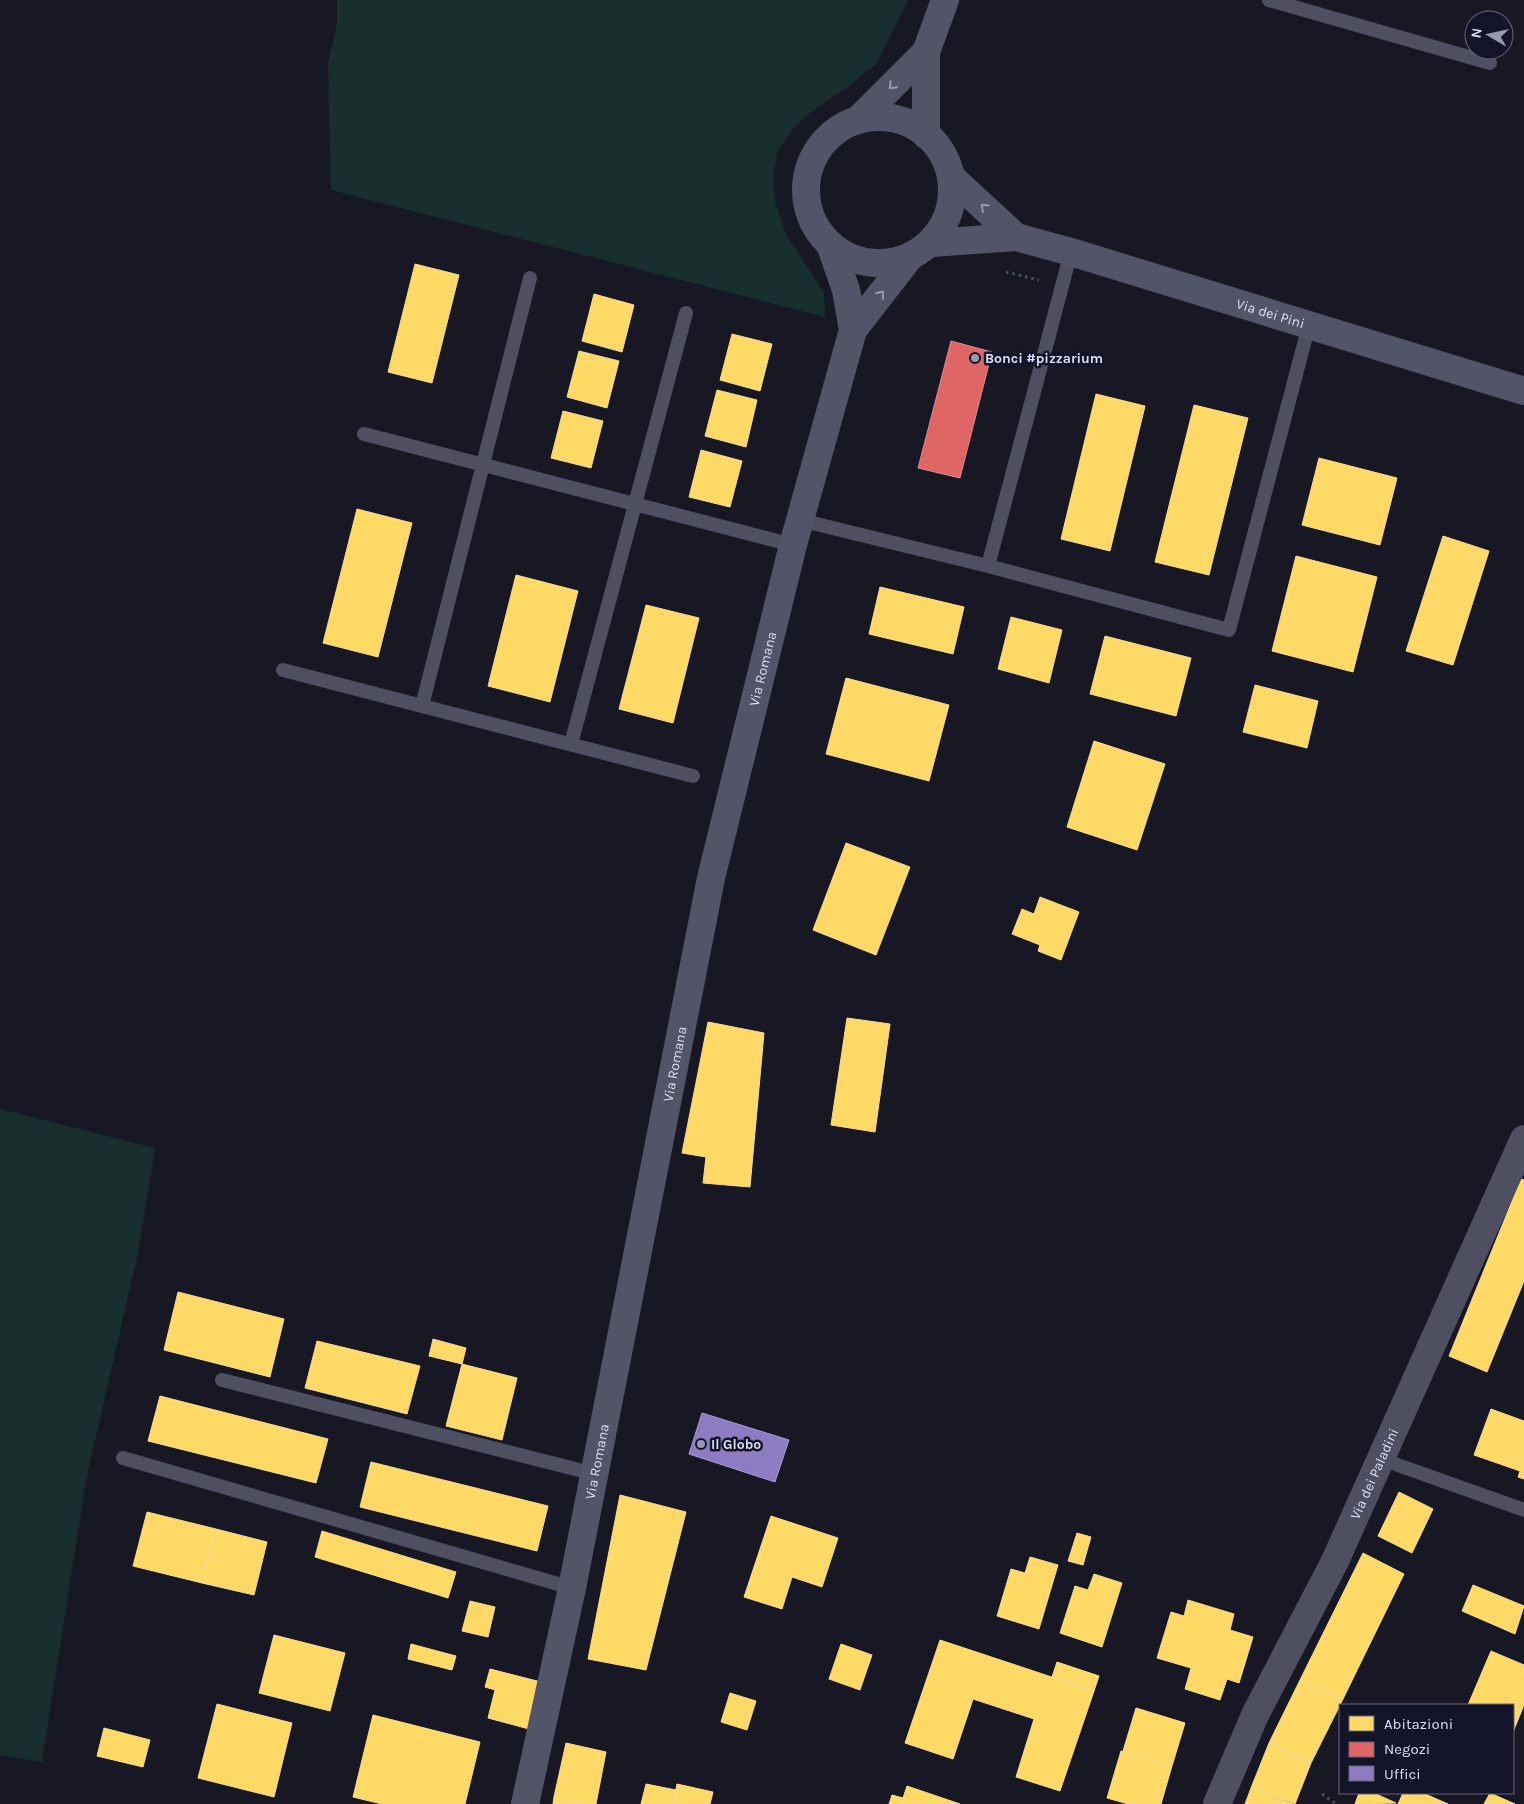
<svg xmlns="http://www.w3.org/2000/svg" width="1524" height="1804" font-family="Karla,sans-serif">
  <rect width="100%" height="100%" fill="#181824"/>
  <path fill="#172e2c" d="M 337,0 L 908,0 L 876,64 L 849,86 L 808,114 L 792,130 L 778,151 L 773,177 L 775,201 L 786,234 L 824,293 L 825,317 L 331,190 L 328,63 L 337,23 Z
    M 0,1109 L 155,1148 L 138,1253 L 86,1480 L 42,1762 L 0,1755 Z"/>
  <path fill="#ffd966" stroke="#f5db93" d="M 415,264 L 459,275 L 432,383 L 388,372 Z
    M 594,294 L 634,305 L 622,352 L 582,341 Z
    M 732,334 L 772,344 L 760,391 L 720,380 Z
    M 579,351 L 619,361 L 607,408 L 567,397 Z
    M 717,390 L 757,400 L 746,447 L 705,436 Z
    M 1096,394 L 1145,406 L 1110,551 L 1061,539 Z
    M 1194,405 L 1248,418 L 1209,575 L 1155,562 Z
    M 563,411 L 603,421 L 591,468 L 551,458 Z
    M 701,450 L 742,461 L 730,507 L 689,497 Z
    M 1319,458 L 1397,478 L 1380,545 L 1302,525 Z
    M 357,509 L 412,523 L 378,657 L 323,643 Z
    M 1443,536 L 1489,551 L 1453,665 L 1406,651 Z
    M 1296,556 L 1377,577 L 1353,672 L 1272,651 Z
    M 516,575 L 578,591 L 550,702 L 488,686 Z
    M 880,587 L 964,607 L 953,654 L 869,634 Z
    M 646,605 L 699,618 L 673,723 L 619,709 Z
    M 1011,617 L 1062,630 L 1049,683 L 998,669 Z
    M 1105,636 L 1191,658 L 1176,716 L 1090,694 Z
    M 846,678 L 949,705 L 929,781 L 826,754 Z
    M 1255,685 L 1318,701 L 1307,748 L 1243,732 Z
    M 1094,741 L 1165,764 L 1137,850 L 1067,827 Z
    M 846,843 L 910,867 L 876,955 L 813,930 Z
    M 1040,897 L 1079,912 L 1061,960 L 1038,951 L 1040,945 L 1012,934 L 1022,909 L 1034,914 Z
    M 847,1018 L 890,1024 L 875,1132 L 831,1125 Z
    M 708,1022 L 764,1033 L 750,1187 L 703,1183 L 706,1157 L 682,1153 Z
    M 1521,1179 L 1524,1180 L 1524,1281 L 1487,1372 L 1449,1356 Z
    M 178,1292 L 284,1319 L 270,1377 L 164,1350 Z
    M 433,1339 L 466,1348 L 462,1364 L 429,1356 Z
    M 317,1341 L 420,1366 L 407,1414 L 305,1388 Z
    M 462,1364 L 517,1378 L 502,1440 L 446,1426 Z
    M 160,1396 L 328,1439 L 316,1483 L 148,1441 Z
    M 1491,1409 L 1524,1421 L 1524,1479 L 1518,1477 L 1520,1471 L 1474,1455 Z
    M 371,1462 L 548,1506 L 537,1551 L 360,1507 Z
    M 1399,1492 L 1433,1509 L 1412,1553 L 1378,1536 Z
    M 620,1495 L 686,1512 L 646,1670 L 588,1659 Z
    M 147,1512 L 216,1529 L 202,1583 L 133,1566 Z
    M 771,1516 L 838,1538 L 822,1587 L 792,1577 L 782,1609 L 744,1597 Z
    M 216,1529 L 267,1542 L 254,1595 L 202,1583 Z
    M 322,1531 L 456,1572 L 448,1598 L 315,1557 Z
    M 1077,1533 L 1091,1537 L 1083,1565 L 1068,1561 Z
    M 1363,1553 L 1404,1574 L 1342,1701 L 1300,1680 Z
    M 1030,1557 L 1058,1565 L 1039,1629 L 997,1616 L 1011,1569 L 1025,1573 Z
    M 1094,1574 L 1122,1583 L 1102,1647 L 1060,1633 L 1075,1586 L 1088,1590 Z
    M 1473,1585 L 1524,1606 L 1515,1634 L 1462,1611 Z
    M 1188,1600 L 1234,1614 L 1230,1630 L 1253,1637 L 1239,1683 L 1227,1679 L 1220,1700 L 1185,1689 L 1191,1668 L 1157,1658 L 1171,1612 L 1184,1616 Z
    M 470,1601 L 495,1607 L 488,1637 L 462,1631 Z
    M 274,1635 L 345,1653 L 330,1711 L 259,1693 Z
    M 940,1640 L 1094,1691 L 1060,1791 L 1016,1777 L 1034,1719 L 973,1699 L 953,1759 L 905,1743 Z
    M 411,1644 L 456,1656 L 452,1670 L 408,1659 Z
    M 841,1644 L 872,1655 L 860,1690 L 829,1679 Z
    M 1491,1651 L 1524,1665 L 1524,1705 L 1513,1732 L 1513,1705 L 1468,1705 Z
    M 1057,1662 L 1099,1676 L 1094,1691 L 1052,1677 Z
    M 490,1669 L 541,1682 L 529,1729 L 488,1718 L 495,1690 L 485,1687 Z
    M 1300,1680 L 1342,1701 L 1311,1763 L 1269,1743 Z
    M 730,1693 L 756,1701 L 747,1730 L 721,1722 Z
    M 217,1704 L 292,1723 L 274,1797 L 198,1778 Z
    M 1136,1708 L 1185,1723 L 1172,1766 L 1123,1751 Z
    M 373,1715 L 480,1742 L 465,1804 L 382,1804 L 353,1797 Z
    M 104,1728 L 150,1740 L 143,1767 L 97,1756 Z
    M 566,1743 L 606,1752 L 596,1804 L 585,1804 L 554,1797 Z
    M 1269,1743 L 1311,1763 L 1295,1804 L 1251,1788 Z
    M 1121,1751 L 1172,1766 L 1161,1804 L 1128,1804 L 1107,1798 Z
    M 646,1784 L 676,1790 L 673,1804 L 641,1804 Z
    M 677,1784 L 713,1792 L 710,1804 L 673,1804 Z
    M 907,1786 L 960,1804 L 889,1804 L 892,1795 L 903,1798 Z
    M 1251,1788 L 1292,1804 L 1245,1804 Z
    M 1359,1793 L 1374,1793 L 1396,1803 L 1355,1804 Z
    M 1403,1793 L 1423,1793 L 1448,1804 L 1398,1804 Z
    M 1490,1793 L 1515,1804 L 1484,1804 Z
    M 554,1797 L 585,1804 L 553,1804 Z"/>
  <path fill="#e06666" stroke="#df8a93" d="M 951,341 L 992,352 L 960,478 L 918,468 Z"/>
  <path fill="#8e7cc3" stroke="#a69ad4" d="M 702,1413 L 789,1440 L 775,1482 L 689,1454 Z"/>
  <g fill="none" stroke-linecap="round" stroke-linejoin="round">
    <path stroke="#47545d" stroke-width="3" stroke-dasharray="2.5 4" stroke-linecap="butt" d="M 1006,272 L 1039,280
      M 1322,1794 L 1336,1804"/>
    <path stroke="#4e5062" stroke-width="14" d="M 1269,0 L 1490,63
      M 364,434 L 793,545
      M 800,520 L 988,566 L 1229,630 L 1309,325
      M 988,566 L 1071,252
      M 283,670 L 693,776
      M 422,706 L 530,278
      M 571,744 L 686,313
      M 222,1380 L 595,1474
      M 123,1458 L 572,1588
      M 1381,1459 L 1524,1510"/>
    <path stroke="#4e5062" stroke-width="28" id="s1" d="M 1217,1804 L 1255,1715 L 1335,1561 L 1524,1139"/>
    <g stroke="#525468" stroke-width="28">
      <circle cx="879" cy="190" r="73"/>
      <path d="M 858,120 L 926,52"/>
      <path d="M 926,135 L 926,52 L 945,0"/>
      <path d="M 951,177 L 1016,237"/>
      <path id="s2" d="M 932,243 L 1016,237 L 1071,252 L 1524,391"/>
      <path d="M 853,330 L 909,258"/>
      <path id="s3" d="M 525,1804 L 572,1588 L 711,878 L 793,545 L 853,330 L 846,290 L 830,244"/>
    </g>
  </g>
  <defs><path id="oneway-chevron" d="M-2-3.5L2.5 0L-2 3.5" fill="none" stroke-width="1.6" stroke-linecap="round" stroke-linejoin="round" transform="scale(1.25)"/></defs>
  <g stroke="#989ab2">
    <use href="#oneway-chevron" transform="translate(892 86) rotate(134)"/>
    <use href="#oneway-chevron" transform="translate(984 207) rotate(-137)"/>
    <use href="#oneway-chevron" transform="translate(881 294) rotate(-52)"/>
  </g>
  <g fill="#9999b0" stroke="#141428" stroke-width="2">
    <circle cx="975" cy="358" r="5"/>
    <circle cx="701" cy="1444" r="5"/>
  </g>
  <g text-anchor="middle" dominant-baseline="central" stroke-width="5" stroke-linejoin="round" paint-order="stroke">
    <g font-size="14" fill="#dedffb" stroke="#141428">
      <text stroke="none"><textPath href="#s2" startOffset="350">Via dei Pini</textPath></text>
      <text stroke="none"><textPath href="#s3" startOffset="1160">Via Romana</textPath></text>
      <text stroke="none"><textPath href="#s3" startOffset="755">Via Romana</textPath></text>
      <text stroke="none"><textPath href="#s3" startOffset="350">Via Romana</textPath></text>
      <text stroke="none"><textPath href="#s1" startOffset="366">Via dei Paladini</textPath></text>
    </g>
    <g font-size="14" font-weight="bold" fill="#dedffb" stroke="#141428" text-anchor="start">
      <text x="985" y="358">Bonci #pizzarium</text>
      <text x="711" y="1444">Il Globo</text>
    </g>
  </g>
  <rect x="1339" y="1704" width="175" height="90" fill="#141428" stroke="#65657c"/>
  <rect x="1349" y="1716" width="25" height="15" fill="#ffd966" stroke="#65657c"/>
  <text x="1384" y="1729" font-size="15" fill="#dedffb">Abitazioni</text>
  <rect x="1349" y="1742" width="25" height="15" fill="#e06666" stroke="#65657c"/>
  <text x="1384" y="1754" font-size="15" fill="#dedffb">Negozi</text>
  <rect x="1349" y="1766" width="25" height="15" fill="#8e7cc3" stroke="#65657c"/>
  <text x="1384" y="1779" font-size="15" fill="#dedffb">Uffici</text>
  <g transform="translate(1489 35) rotate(279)"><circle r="24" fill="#141428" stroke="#65657c"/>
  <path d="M0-4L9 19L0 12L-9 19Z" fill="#9999b0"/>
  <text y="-8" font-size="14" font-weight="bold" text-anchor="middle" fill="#dedffb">N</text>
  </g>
</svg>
